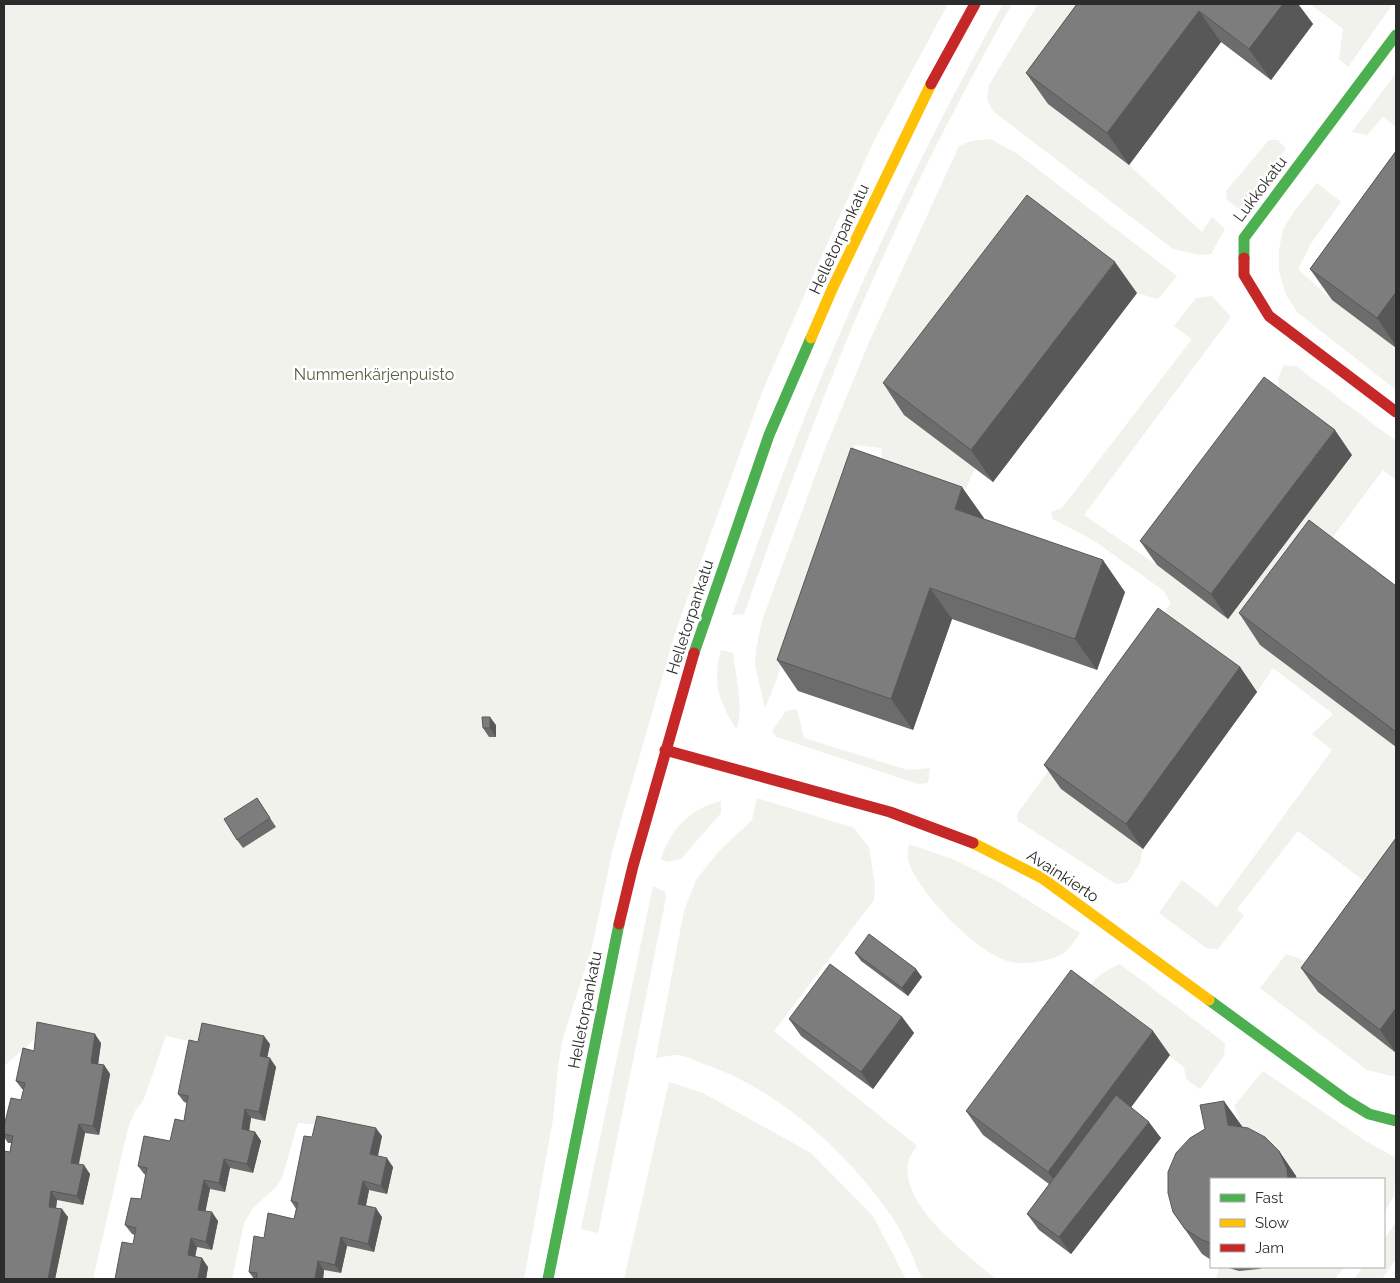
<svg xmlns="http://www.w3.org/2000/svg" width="1400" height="1283" font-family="Raleway,sans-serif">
  <rect width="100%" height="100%" fill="#fff"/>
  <path fill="#f0f2eb" d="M 4,4 L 948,4 L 874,141 L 817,266 L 762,392 L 676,630 L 613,848 L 592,947 L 562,1041 L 558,1068 L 553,1119 L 524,1279 L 323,1279 L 325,1270 L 341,1273 L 347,1246 L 374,1252 L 364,1213 L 323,1125 L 298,1123 L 282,1178 L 275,1188 L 253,1208 L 244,1223 L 232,1279 L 206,1279 L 194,1263 L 210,1189 L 225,1192 L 230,1168 L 253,1173 L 248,1138 L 251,1118 L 266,1120 L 188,1041 L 166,1036 L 143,1101 L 135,1111 L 128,1128 L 93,1279 L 55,1279 L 55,1215 L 57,1200 L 83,1205 L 77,1171 L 85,1133 L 99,1135 L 44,1031 L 4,1066 Z
    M 1003,4 L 1012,4 C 948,117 890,235 841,354 C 806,440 775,527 744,614 L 732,615 C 758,544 782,472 811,402 C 867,266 931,133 1003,4 Z
    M 1038,4 L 1115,4 L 1048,104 L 1129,165 L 1202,232 L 1212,217 L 1225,229 L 1211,254 L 1200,255 L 1173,249 L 993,111 L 987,99 L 989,85 Z
    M 1310,4 L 1348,4 L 1351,6 L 1353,4 L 1393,4 L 1348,67 L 1339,59 L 1343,29 Z
    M 1396,73 L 1396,127 L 1383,117 L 1367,135 L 1352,132 Z
    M 990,139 L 1018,154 L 1177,276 L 1158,299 L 1137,293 L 1049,226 L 905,414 L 975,468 L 957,509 L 885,484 L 881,448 L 855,445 L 776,681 L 765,708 L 755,665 L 756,650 L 762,621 L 825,449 L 870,340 L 959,146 L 971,141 Z
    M 1269,140 L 1278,140 L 1286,149 L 1240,210 L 1227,200 L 1226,191 Z
    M 1317,183 L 1341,202 L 1312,242 L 1298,269 L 1332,300 L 1396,348 L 1396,390 L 1298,313 L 1286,295 L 1279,271 L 1279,250 L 1283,229 L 1295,210 Z
    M 1212,296 L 1231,317 L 1084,515 L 1157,565 L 1228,619 L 1281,401 L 1278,378 L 1284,365 L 1296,366 L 1396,441 L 1396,480 L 1383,470 L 1327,545 L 1261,645 L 1396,747 L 1396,887 L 1388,899 L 1298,831 L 1237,909 L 1244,916 L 1218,949 L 1206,948 L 1159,913 L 1182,880 L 1217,907 L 1332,750 L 1312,734 L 1333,714 L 1273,668 L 1257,692 L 1175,633 L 1061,789 L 1143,849 L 1140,863 L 1128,882 L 1116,884 L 1018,821 L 1017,814 L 1171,603 L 1164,591 L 1093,540 L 1053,519 L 1051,512 L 1062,508 L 1192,339 L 1174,326 L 1196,298 Z
    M 721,650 L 733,653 C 735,672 745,714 736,729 C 719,701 712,683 721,650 Z
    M 797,709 L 804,738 L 908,770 L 930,768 L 928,783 L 918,784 L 777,737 L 772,731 L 786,711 Z
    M 757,798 L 854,828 L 869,847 L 875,886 L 874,900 L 774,1031 L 917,1146 C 915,1150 910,1155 909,1159 C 896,1203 968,1255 996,1279 L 922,1279 C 913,1258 904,1233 890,1214 C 846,1151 778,1089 704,1064 C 696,1061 686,1056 678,1055 C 671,1055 663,1057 656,1058 L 684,911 L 696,880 L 719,851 L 752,820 Z
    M 721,801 L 721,813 L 681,859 L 667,862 L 661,859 C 671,829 689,809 721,801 Z
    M 909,844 L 955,860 L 999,882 L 1080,933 C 1076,939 1071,946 1066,951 C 1055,961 1025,965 1011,962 C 978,955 920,894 909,863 C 907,858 908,850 909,844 Z
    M 653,886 L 665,892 L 666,898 L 598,1233 L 581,1229 Z
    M 1286,954 C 1330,965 1367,1020 1396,1053 L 1396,1077 L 1367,1070 L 1260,988 Z
    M 1120,964 L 1225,1043 L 1224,1056 L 1200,1089 L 1186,1079 L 1184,1067 L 1088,995 C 1092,976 1104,972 1120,964 Z
    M 1263,1071 L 1364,1140 L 1396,1158 L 1394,1196 L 1384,1213 L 1384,1179 L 1297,1179 L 1296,1176 L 1245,1149 L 1242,1126 L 1234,1106 Z
    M 669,1082 L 703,1093 L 811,1153 L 873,1216 L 906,1279 L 624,1279 Z
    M 1396,1222 L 1396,1259 L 1382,1279 L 1354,1279 L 1363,1267 L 1384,1267 L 1384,1239 Z
    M 1219,1267 L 1239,1271 L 1265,1267 L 1344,1267 L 1335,1279 L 1216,1279 Z"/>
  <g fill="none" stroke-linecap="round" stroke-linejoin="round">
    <path stroke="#4caf50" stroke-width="11" d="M 1244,258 L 1244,238 L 1396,35
      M 694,653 L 769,435 L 811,338
      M 1209,1000 L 1346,1100 L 1369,1114 L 1396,1121
      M 548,1279 L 619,924"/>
    <path stroke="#ffc107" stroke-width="11" d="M 811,338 L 833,287 L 931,84
      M 973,843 L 1042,878 L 1209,1000"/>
    <path stroke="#c62828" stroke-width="11" d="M 931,84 L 975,4
      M 1244,258 L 1244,275 L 1269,316 L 1396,412
      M 665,750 L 890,812 L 973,843
      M 619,924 L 633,866 L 694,653"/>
  </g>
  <path fill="#6c6c6c" d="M 1077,4 L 1298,4 L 1313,24 L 1271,80 L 1221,42 L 1129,165 L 1048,104 L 1026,73 Z
    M 1396,151 L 1396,348 L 1332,300 L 1310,269 Z
    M 1137,293 L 993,482 L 904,415 L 883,383 Z
    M 1352,455 L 1228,619 L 1157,565 L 1140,541 Z
    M 984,518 L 984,519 L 1125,592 L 1097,670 L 952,619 L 913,730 L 798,691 L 777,660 Z
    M 1396,586 L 1396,747 L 1260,645 L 1239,613 Z
    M 1240,667 L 1257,692 L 1143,849 L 1061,789 L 1044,765 Z
    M 496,725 L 496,737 L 489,737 L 483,728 Z
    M 257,798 L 276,827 L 243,848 L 237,840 Z
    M 1396,838 L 1396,1053 L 1318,992 L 1301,968 Z
    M 855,953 L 922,977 L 908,996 L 861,961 Z
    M 902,1017 L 914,1033 L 873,1089 L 801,1036 L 789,1019 Z
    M 198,1042 L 270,1044 L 267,1057 L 276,1067 L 265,1121 L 251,1118 L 249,1131 L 255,1132 L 261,1141 L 253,1173 L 230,1168 L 225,1192 L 210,1189 L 205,1211 L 218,1221 L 212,1250 L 197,1247 L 195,1257 L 208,1267 L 206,1279 L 115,1279 L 133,1244 L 135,1235 L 132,1234 L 125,1225 L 141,1199 L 146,1175 L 144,1174 L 138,1166 L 170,1141 L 184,1121 L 187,1103 L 184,1102 L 178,1094 Z
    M 101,1043 L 98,1064 L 104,1065 L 110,1074 L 99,1135 L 85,1133 L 79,1164 L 90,1174 L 83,1205 L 57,1200 L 56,1208 L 68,1217 L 55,1279 L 10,1152 L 11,1143 L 8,1143 L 4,1137 L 4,1126 L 21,1100 L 24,1090 L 22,1089 L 16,1081 L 34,1051 Z
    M 1170,1055 L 1131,1107 L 1161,1138 L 1071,1254 L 1039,1230 L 1027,1214 L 1049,1184 L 983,1135 L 966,1111 Z
    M 1242,1126 L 1242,1127 L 1279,1151 L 1296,1176 L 1211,1179 L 1211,1260 L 1202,1254 L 1173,1212 Z
    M 382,1136 L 378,1156 L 393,1167 L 387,1194 L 369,1190 L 366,1206 L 382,1217 L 374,1252 L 347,1246 L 341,1273 L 324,1270 L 323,1279 L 254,1279 L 249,1272 L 294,1219 L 296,1209 L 291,1201 L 312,1137 Z
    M 1225,1267 L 1265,1267 L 1259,1269 L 1239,1271 Z"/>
  <path fill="#585858" d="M 1283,4 L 1298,4 L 1313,24 L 1271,80 L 1249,49 Z
    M 1199,11 L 1221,42 L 1129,165 L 1107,133 Z
    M 1115,262 L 1137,293 L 993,482 L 971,450 Z
    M 1396,292 L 1396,346 L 1377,318 Z
    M 1335,430 L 1352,455 L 1228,619 L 1211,594 Z
    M 962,487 L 984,518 L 977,540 L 955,509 Z
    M 1103,560 L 1125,592 L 1097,670 L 1075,639 Z
    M 930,588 L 952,619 L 913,730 L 891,699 Z
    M 1240,667 L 1257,692 L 1143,849 L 1126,824 Z
    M 490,717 L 496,725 L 496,737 L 490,728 Z
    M 916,969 L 922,977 L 908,996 L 902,988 Z
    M 1396,1008 L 1396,1053 L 1380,1030 Z
    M 902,1017 L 914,1033 L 873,1089 L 861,1072 Z
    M 1153,1031 L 1170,1055 L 1065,1196 L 1048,1172 Z
    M 95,1034 L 101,1043 L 97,1072 L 91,1063 Z
    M 264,1036 L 270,1044 L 266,1064 L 260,1056 Z
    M 270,1058 L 276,1067 L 265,1121 L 259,1112 Z
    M 104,1065 L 110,1074 L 99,1135 L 93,1126 Z
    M 1224,1101 L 1242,1126 L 1245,1149 L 1228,1125 Z
    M 245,1109 L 251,1118 L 248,1138 L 242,1129 Z
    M 1149,1122 L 1161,1138 L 1071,1254 L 1059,1237 Z
    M 79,1124 L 85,1133 L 77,1171 L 71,1163 Z
    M 376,1128 L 382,1136 L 376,1163 L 370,1154 Z
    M 255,1132 L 261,1141 L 253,1173 L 247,1164 Z
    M 1279,1151 L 1296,1176 L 1297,1179 L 1288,1179 Z
    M 387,1158 L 393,1167 L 387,1194 L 381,1186 Z
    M 224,1159 L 230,1168 L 225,1192 L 219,1183 Z
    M 84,1165 L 90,1174 L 83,1205 L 77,1196 Z
    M 204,1180 L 210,1189 L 204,1219 L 198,1210 Z
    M 363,1181 L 369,1190 L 364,1213 L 358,1204 Z
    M 51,1191 L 57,1200 L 55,1215 L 49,1207 Z
    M 376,1208 L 382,1217 L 374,1252 L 368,1244 Z
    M 62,1209 L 68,1217 L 55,1279 L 48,1279 Z
    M 212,1212 L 218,1221 L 212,1250 L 206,1242 Z
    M 341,1237 L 347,1246 L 341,1273 L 335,1265 Z
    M 191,1238 L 197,1247 L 194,1263 L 188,1255 Z
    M 202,1258 L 208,1267 L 206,1279 L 198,1279 Z
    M 318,1261 L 324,1270 L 323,1279 L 315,1279 Z"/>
  <path fill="#7d7d7d" stroke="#585858" d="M 1077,4 L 1283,4 L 1249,49 L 1199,11 L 1107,133 L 1026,73 Z
    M 1396,151 L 1396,292 L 1377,318 L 1310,269 Z
    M 1027,195 L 1115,262 L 971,450 L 883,383 Z
    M 1264,377 L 1335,430 L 1211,594 L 1140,541 Z
    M 851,448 L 962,487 L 955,509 L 1103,560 L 1075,639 L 930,588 L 891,699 L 777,660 Z
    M 1309,520 L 1396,586 L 1396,732 L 1239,613 Z
    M 1158,608 L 1240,667 L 1126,824 L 1044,765 Z
    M 482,717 L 490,717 L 490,728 L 483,728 Z
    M 257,798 L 270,818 L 237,840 L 224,819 Z
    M 1396,838 L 1396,1008 L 1380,1030 L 1301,968 Z
    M 869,934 L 916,969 L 902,988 L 855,953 Z
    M 830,964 L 902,1017 L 861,1072 L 789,1019 Z
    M 1071,970 L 1153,1031 L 1048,1172 L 966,1111 Z
    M 37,1022 L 95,1034 L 91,1063 L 104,1065 L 93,1126 L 79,1124 L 71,1163 L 84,1165 L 77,1196 L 51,1191 L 49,1207 L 62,1209 L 48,1279 L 4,1279 L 4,1151 L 10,1152 L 13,1136 L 4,1134 L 4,1126 L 11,1098 L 21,1100 L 25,1083 L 16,1081 L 23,1048 L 34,1051 Z
    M 202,1023 L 264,1036 L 260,1056 L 270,1058 L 259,1112 L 245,1109 L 242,1129 L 255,1132 L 247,1164 L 224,1159 L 219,1183 L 204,1180 L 198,1210 L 212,1212 L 206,1242 L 191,1238 L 188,1255 L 202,1258 L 198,1279 L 115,1279 L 122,1242 L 133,1244 L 136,1228 L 125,1225 L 131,1198 L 141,1199 L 147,1168 L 138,1166 L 144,1136 L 170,1141 L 175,1119 L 184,1121 L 188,1096 L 178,1094 L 189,1040 L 198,1042 Z
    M 1116,1095 L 1149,1122 L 1059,1237 L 1027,1214 Z
    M 1224,1101 L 1228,1125 L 1248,1128 L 1265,1137 L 1279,1151 L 1287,1169 L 1288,1179 L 1211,1179 L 1211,1243 L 1202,1240 L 1185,1229 L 1173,1212 L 1168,1193 L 1168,1172 L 1176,1153 L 1190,1138 L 1205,1129 L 1200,1105 Z
    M 317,1116 L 376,1128 L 370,1154 L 387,1158 L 381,1186 L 363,1181 L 358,1204 L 376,1208 L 368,1244 L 341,1237 L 335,1265 L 318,1261 L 315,1279 L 256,1279 L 257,1273 L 249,1272 L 254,1236 L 264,1238 L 268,1213 L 294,1219 L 298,1203 L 291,1201 L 304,1136 L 312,1137 Z"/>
  <g text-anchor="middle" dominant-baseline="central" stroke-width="5" stroke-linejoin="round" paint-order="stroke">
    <g font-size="16" fill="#2c2c2c" stroke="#fff">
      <text transform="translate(1260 189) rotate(-53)">Lukkokatu</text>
      <text transform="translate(839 239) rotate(-65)">Helletorpankatu</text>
      <text transform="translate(690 617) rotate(-72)">Helletorpankatu</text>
      <text transform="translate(1063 876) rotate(33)">Avainkierto</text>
      <text transform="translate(585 1010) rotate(-79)">Helletorpankatu</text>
    </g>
    <g font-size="16" fill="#54623e" stroke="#fff">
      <text x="374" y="374">Nummenkärjenpuisto</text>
    </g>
  </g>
  <rect width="1400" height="1283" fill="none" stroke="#2c2c2c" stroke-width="10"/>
  <rect x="1210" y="1178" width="175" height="90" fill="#ffffff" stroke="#ababab"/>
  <rect x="1220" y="1194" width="25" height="8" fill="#4caf50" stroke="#ababab"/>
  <text x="1255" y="1203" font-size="15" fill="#2c2c2c">Fast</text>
  <rect x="1220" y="1219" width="25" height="8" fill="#ffc107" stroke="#ababab"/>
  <text x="1255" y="1228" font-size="15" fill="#2c2c2c">Slow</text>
  <rect x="1220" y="1244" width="25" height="8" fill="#c62828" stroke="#ababab"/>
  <text x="1255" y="1253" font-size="15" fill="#2c2c2c">Jam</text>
</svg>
